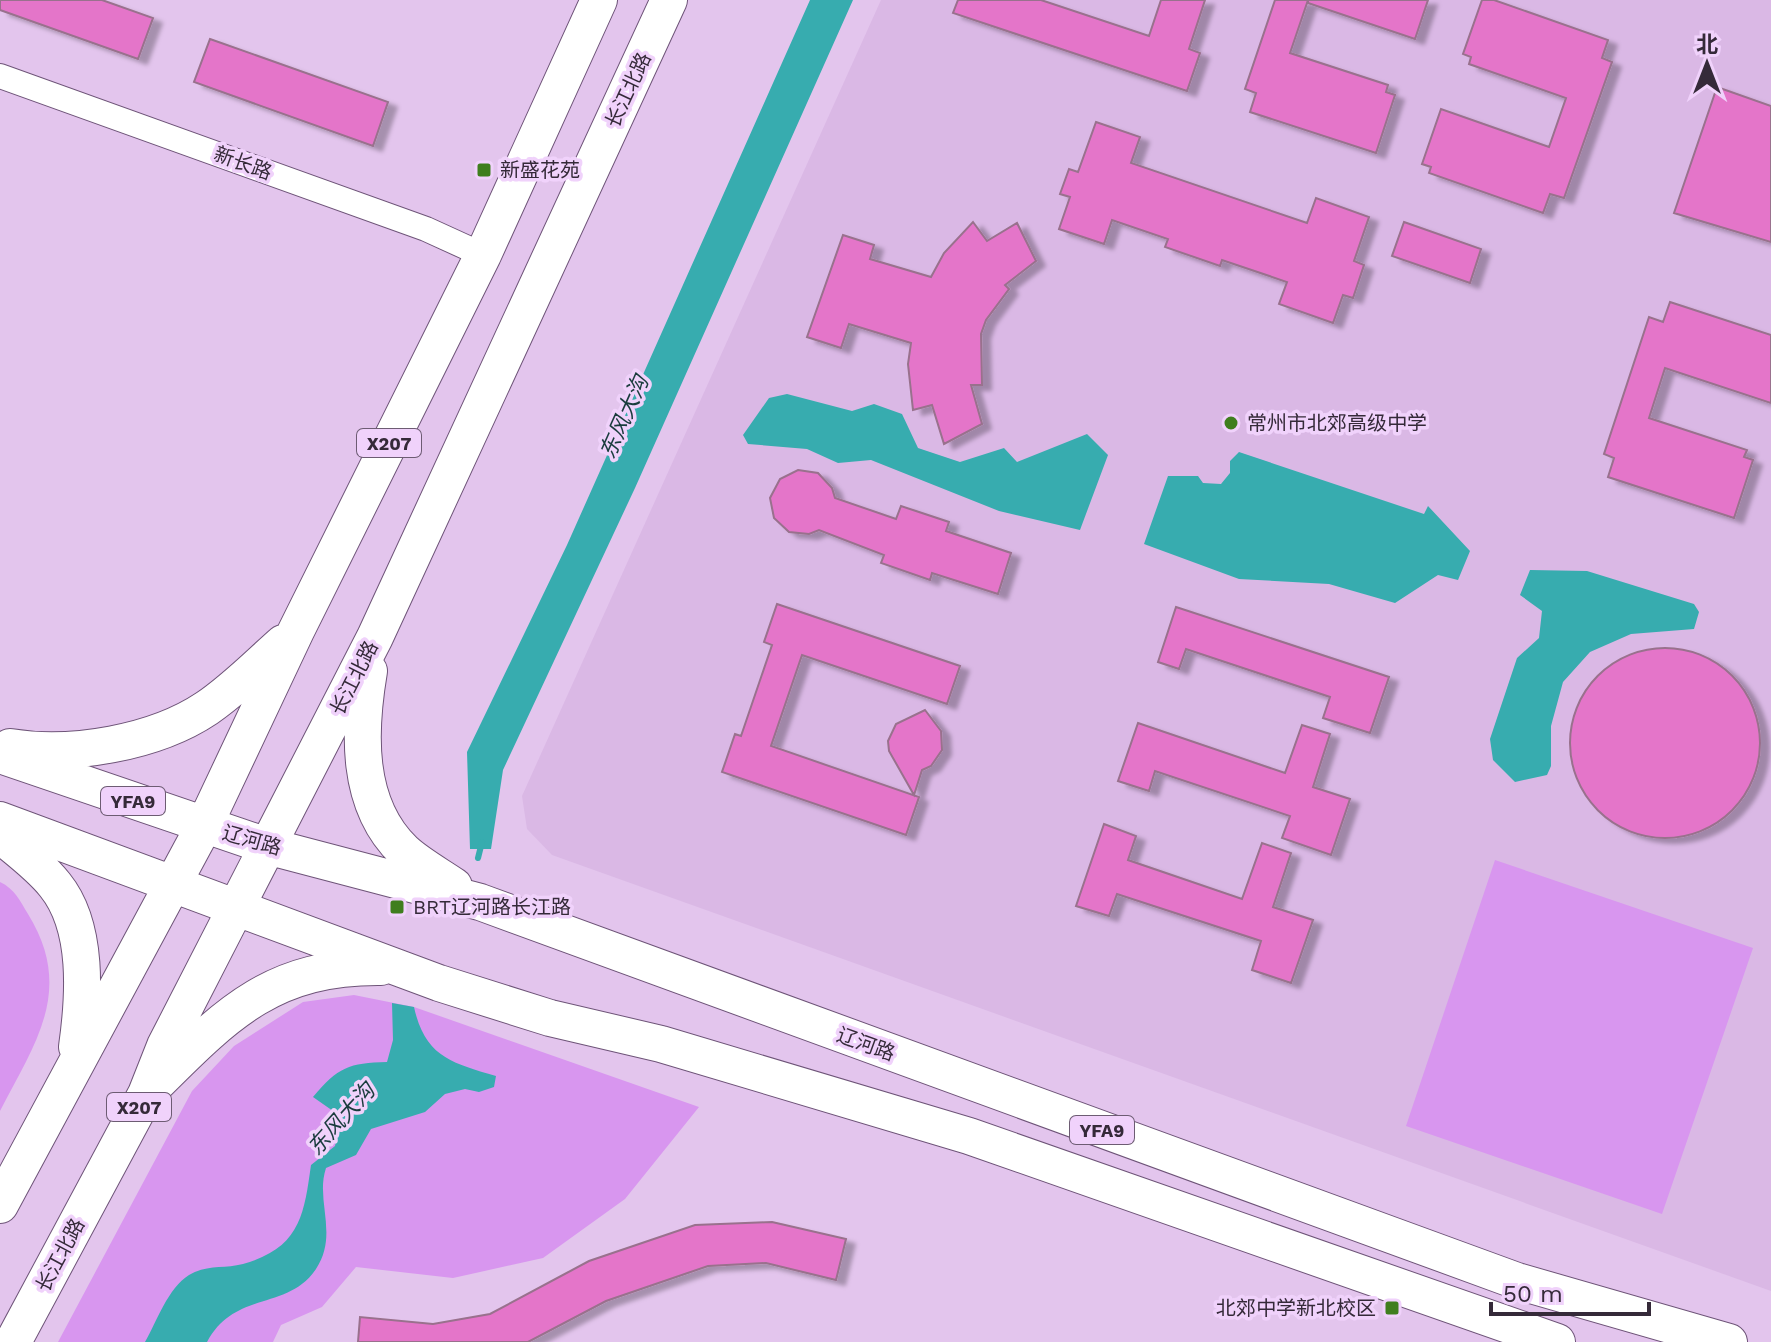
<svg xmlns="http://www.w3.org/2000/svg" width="1771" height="1342" font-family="'Work Sans','Noto Sans SC',sans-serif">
  <defs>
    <filter id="shadow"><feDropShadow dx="9" dy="5" stdDeviation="2" flood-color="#0004"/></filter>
  </defs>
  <rect width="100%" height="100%" fill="#e3c5ed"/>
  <path fill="#dab8e5" d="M 881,0 L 1771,0 L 1771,1291 L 552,855 L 527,829 L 522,796 Z"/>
  <path fill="#d896ef" d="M 1495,860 L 1753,948 L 1662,1214 L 1406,1126 Z
    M 0,882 C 15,889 20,901 28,914 C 75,990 35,1043 0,1111 Z
    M 354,995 L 414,1007 L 699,1107 L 625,1199 L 543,1258 L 453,1278 L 356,1267 L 322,1307 L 281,1325 L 273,1342 L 58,1342 L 192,1091 L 234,1046 L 303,1002 Z"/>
  <path fill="#37acaf" d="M 810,0 L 853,0 L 635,488 L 503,770 L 491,849 L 470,849 L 467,752 L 567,545 Z
    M 787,394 L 852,411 L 874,404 L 902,414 L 918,448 L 960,462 L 1004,448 L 1017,462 L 1087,434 L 1108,455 L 1080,530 L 999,511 L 871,460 L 838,463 L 807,449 L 748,444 L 743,435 L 769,398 Z
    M 1239,452 L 1424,514 L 1428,506 L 1470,551 L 1458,580 L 1438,575 L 1395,603 L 1329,584 L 1239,579 L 1144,544 L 1168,476 L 1198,476 L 1203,483 L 1221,484 L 1230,473 L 1230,461 Z
    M 1530,570 L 1587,571 L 1694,604 L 1699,612 L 1694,629 L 1631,634 L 1590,652 L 1563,682 L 1551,726 L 1551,766 L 1547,775 L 1515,782 L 1493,760 L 1490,739 L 1517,658 L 1539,638 L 1542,611 L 1520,595 Z
    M 392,1003 L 414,1007 C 425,1057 452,1063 496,1076 L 494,1087 L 479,1092 L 465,1089 L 445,1094 L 425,1112 L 371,1129 L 356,1155 L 326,1168 C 315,1201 339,1234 316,1269 C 288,1311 235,1290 207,1342 L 145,1342 C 157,1321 168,1288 189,1275 C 208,1264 224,1269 243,1264 C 300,1248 304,1215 311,1165 L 335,1146 L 340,1122 L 333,1111 L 313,1097 C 338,1067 349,1063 387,1062 L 393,1040 Z"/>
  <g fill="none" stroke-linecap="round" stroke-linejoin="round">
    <path stroke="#37acaf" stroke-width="6" d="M 478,858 L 482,842"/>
  </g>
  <path fill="#e475c9" stroke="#99718d" stroke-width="2" filter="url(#shadow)" d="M 0,0 L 102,0 L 153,18 L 138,59 L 0,10 Z
    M 958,0 L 1041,0 L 1149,36 L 1161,0 L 1205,0 L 1189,49 L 1200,53 L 1187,91 L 953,13 Z
    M 1275,0 L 1308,0 L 1290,53 L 1388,85 L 1386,92 L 1395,95 L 1376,153 L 1250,112 L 1256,93 L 1245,89 Z
    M 1308,0 L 1428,0 L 1415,39 L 1308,3 Z
    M 1482,0 L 1494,0 L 1608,40 L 1602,58 L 1612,62 L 1564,198 L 1550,194 L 1543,213 L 1429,173 L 1431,167 L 1422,164 L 1441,109 L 1549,147 L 1566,98 L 1469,64 L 1471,57 L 1463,54 Z
    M 210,39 L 388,102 L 373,146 L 194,82 Z
    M 1717,87 L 1771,106 L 1771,242 L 1674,213 Z
    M 1096,122 L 1140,137 L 1131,163 L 1307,223 L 1316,198 L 1369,217 L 1354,261 L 1364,265 L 1353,298 L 1343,295 L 1333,323 L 1279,304 L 1287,282 L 1222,260 L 1220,266 L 1165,247 L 1168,239 L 1112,220 L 1104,244 L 1059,229 L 1070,197 L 1060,194 L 1069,169 L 1078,172 Z
    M 973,222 L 987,241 L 1017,223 L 1036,261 L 1005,285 L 1009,289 L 986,320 L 981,334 L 982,385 L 971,385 L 982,424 L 944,444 L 932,405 L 913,410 L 908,364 L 911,343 L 849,324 L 841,348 L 807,337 L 843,235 L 874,245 L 870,259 L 931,277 L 944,253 Z
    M 1404,222 L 1481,249 L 1470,283 L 1392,256 Z
    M 1670,302 L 1771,335 L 1771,403 L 1665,368 L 1649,418 L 1747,450 L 1744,457 L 1753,460 L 1734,518 L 1608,477 L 1614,458 L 1604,454 L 1649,317 L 1663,322 Z
    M 798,470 L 818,473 L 832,488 L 835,498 L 896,519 L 901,506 L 949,522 L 946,531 L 1011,553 L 998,594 L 932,573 L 930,580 L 881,563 L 884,555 L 819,530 L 809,534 L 789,532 L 774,518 L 770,498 L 780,479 Z
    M 777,604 L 960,666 L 947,704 L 802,655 L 771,746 L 919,797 L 906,835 L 722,772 L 735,734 L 741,736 L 772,645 L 764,642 Z
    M 1176,607 L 1389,677 L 1370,733 L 1323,718 L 1330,697 L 1186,649 L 1179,669 L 1158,662 Z
    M1570 743a95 95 0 1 1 190 0a95 95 0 1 1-190 0Z
    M 925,710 L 941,731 L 942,750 L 931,766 L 922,770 L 914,795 L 889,751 L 888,741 L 896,724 Z
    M 1138,723 L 1285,773 L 1302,725 L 1330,734 L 1313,787 L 1350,799 L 1331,855 L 1282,838 L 1290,816 L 1155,771 L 1149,791 L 1118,781 Z
    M 1104,824 L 1136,836 L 1128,860 L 1242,899 L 1262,843 L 1291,853 L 1273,907 L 1313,920 L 1291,983 L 1252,970 L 1261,941 L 1117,894 L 1109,916 L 1076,906 Z
    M 772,1222 L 846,1239 L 836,1280 L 766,1263 L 708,1266 L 606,1301 L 528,1342 L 358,1342 L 360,1317 L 433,1324 L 490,1314 L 589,1261 L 695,1225 Z"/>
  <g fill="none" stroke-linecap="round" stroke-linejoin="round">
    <g stroke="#6e5478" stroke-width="26">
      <path id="street" d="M 0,76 L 426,229 L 483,255"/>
    </g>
    <g stroke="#6e5478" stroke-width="38">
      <path id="primary" d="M 369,671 C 359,730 355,804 404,851 C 418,864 438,875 454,886
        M 10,747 C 71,757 155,743 207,708 C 235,689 258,665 283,643
        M 0,755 L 267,846 L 480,902 L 1517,1281 L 1729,1342
        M 0,820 L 439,983 L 550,1018 L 661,1044 L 969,1136 L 1557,1342
        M 0,835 C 18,850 40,866 55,885 C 89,927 84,997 77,1047
        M 158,1082 C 229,1011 275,966 381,967
        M 0,1205 L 204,826 L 296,631 L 483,255 L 599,0
        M 13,1342 L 146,1094 L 165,1046 L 375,637 L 669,0"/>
    </g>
    <use href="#street" stroke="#fff" stroke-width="24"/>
    <use href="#primary" stroke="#fff" stroke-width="36"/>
  </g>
  <g fill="#3f7e1e" stroke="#f0d2fb" stroke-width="3">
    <rect x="476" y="162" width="16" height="16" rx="4"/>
    <circle cx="1231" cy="423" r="8"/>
    <rect x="389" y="899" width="16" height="16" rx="4"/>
    <rect x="1384" y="1300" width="16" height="16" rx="4"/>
  </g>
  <g text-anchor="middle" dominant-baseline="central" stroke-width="7" stroke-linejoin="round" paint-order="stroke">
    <g fill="#f0d2fb" stroke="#6d5c73" stroke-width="2">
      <rect x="357" y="429" width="64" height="28" rx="6"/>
      <rect x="101" y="787" width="64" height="28" rx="6"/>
      <rect x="107" y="1093" width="64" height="28" rx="6"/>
      <rect x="1070" y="1116" width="64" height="28" rx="6"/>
    </g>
    <g font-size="18" font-weight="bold" fill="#352a39">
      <text x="389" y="443">X207</text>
      <text x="133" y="801">YFA9</text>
      <text x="139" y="1107">X207</text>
      <text x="1102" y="1130">YFA9</text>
    </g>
    <g font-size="20" fill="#352a39" stroke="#f0d2fb">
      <text transform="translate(628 90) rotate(-65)">长江北路</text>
      <text transform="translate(243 163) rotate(20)">新长路</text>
      <text transform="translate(354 678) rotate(-63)">长江北路</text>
      <text transform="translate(252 840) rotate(16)">辽河路</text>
      <text transform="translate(866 1044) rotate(20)">辽河路</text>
      <text transform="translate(60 1255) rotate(-62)">长江北路</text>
    </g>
    <g font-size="20" fill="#352a39" stroke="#f0d2fb" text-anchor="start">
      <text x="500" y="170">新盛花苑</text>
      <text x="1247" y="423">常州市北郊高级中学</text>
      <text x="413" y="907">BRT辽河路长江路</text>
      <text x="1376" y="1308" text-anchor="end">北郊中学新北校区</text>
    </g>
    <g font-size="22" font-style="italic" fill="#1a3c3d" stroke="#f0d2fb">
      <text transform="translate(624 417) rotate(-66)">东风大沟</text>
      <text transform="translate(341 1119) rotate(-48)">东风大沟</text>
    </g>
  </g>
  <g transform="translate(1707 64)" stroke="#f0d2fb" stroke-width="6" paint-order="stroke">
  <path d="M0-6L14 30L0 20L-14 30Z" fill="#352a39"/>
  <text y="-12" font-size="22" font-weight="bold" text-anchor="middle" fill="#352a39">北</text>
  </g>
  <path d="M1491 1302v12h158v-12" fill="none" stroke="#352a39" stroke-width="4"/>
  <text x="1503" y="1302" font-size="24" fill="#352a39" stroke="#f0d2fb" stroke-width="6" paint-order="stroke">50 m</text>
</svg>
